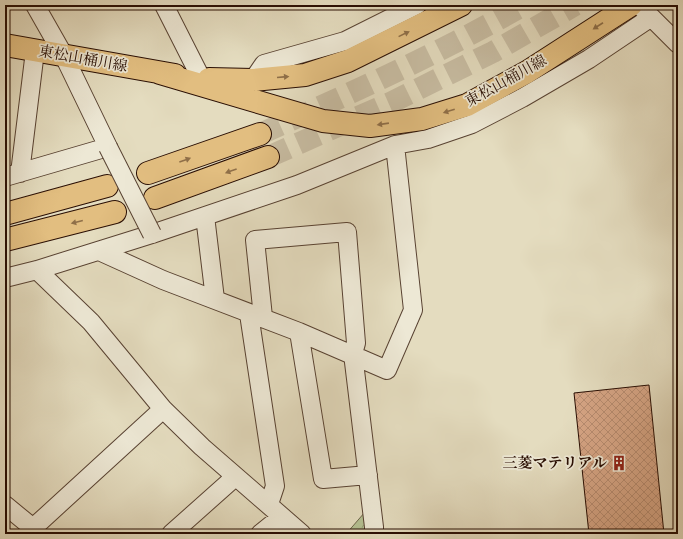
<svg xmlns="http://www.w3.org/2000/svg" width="683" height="539" font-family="'IM FELL DW Pica','Noto Serif JP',serif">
  <defs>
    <pattern id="park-crowns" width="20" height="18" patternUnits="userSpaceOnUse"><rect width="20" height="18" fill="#b4c092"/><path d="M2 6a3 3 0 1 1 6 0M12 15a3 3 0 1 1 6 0" fill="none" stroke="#9ba47c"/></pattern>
    <pattern id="building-cross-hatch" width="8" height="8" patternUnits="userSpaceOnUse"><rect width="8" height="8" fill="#d5a484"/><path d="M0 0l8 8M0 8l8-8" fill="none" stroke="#b78c70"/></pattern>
  </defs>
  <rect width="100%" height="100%" fill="#e4dcbf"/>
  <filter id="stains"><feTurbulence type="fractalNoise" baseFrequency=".005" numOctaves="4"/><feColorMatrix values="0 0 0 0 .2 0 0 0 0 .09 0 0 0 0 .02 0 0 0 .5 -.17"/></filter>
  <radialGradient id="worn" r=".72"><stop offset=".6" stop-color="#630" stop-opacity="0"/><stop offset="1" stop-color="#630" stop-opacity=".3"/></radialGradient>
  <path fill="url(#park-crowns)" stroke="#6e674a" d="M 365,512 L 369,534 L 346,534 Z"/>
  <path fill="url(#building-cross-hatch)" stroke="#290e03" d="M 649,385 L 664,534 L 589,534 L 574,393 Z"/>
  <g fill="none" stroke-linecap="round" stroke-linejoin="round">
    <path stroke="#c8bda3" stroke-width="22" stroke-dasharray="22 11" stroke-linecap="butt" d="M 260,134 C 349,94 438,54 524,5
      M 268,157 L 390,103 L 493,52 L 575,5"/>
    <g stroke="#584232" stroke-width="20">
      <path id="minor" d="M 164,5 L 201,78
        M 643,9 L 678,44
        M 253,80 L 264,64 L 345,41 L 417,5
        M 20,173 L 35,51
        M 5,177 L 108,147 L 64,56 L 35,5
        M 205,216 L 215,299
        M 99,251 L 163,280 L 299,332 L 387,370 L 413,310 L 395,145
        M 37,270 L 91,322 L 163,409 L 202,447 L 302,534
        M 5,278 L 37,270 L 152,234 L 297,185 L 395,145 L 428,139 L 472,124 L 522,98 L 589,59 L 650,18
        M 249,314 L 275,486 L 269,504
        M 263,317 L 255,240 L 347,232 L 356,343 L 353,354 L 374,527 L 374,534
        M 299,332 L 323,479 L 368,475
        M 5,505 L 33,528 L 38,534
        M 33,528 L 163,409
        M 171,534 L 235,477
        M 260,534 L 281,517"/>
    </g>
    <g stroke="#290e03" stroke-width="24">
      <path id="major" d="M 5,45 L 175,75
        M 160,73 L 323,121 L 370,126 L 422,119 L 467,105 L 527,72 L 631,5
        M 209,79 L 253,80 L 305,75 L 348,61 L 461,5"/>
    </g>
    <g stroke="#290e03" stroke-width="24">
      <path id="highway" d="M 148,173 L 260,134
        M 155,198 L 268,157
        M 5,214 L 107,186
        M 5,240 L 115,212"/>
    </g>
    <use href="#minor" stroke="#ede8d5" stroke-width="18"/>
    <use href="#major" stroke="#e2be80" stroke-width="22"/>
    <use href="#highway" stroke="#e2be80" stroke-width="22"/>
    <path stroke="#290e03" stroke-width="3" stroke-dasharray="7 7" stroke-linecap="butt" d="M 676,5 L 678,7"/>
    <g stroke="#584232" stroke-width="20" stroke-linecap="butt">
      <path id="minor-bridge" d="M 108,147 L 152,234"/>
    </g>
    <use href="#minor-bridge" stroke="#ede8d5" stroke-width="18"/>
  </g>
  <defs><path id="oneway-solid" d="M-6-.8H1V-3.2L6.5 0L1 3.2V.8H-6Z"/></defs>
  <g fill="#8f6f48">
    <use href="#oneway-solid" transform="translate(598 26) rotate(147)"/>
    <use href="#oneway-solid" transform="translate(404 34) rotate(-26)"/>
    <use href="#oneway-solid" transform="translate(283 77) rotate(-5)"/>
    <use href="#oneway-solid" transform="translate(449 111) rotate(163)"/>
    <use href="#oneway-solid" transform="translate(383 124) rotate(172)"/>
    <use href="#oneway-solid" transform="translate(185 160) rotate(-20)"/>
    <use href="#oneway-solid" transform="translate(231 171) rotate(160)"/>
    <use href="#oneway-solid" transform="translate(77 222) rotate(166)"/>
  </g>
  <defs>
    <g id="building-bare" transform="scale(1.2)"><path d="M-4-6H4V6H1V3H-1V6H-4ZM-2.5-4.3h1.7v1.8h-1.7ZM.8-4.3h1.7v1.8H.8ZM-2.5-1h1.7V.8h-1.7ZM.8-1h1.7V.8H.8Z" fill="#8f2418" stroke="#ede8d5" stroke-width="2.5" paint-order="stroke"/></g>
  </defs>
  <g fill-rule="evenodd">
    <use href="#building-bare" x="619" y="463"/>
  </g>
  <g text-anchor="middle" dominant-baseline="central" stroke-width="3.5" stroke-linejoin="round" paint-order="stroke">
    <g font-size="15" fill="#290e03" stroke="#ede8d5">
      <text transform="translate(83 59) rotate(10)">東松山桶川線</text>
      <text transform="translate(506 81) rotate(-29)">東松山桶川線</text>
    </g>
    <g font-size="15" font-weight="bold" fill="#290e03" stroke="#ede8d5" text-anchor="end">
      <text x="607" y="463">三菱マテリアル</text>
    </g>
  </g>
  <rect width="683" height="539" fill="none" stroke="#e4dcbf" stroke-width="20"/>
  <rect x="6" y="6" width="671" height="527" fill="none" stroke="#290e03" stroke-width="2"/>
  <rect x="10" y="10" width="663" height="519" fill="none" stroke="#290e03"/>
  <rect width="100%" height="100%" filter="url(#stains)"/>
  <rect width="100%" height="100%" fill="url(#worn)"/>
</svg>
